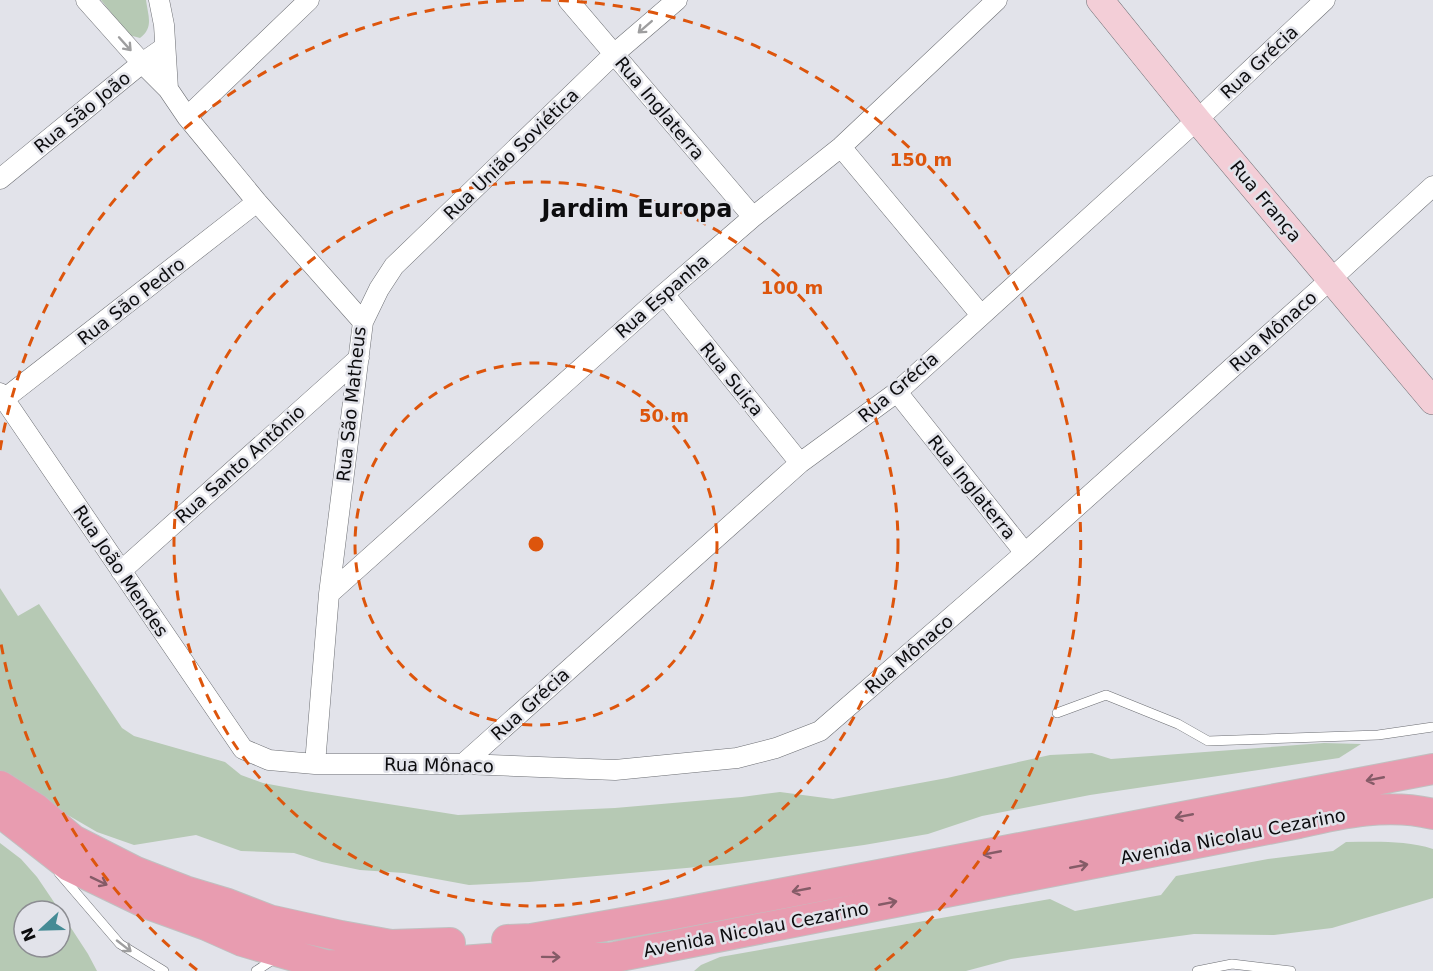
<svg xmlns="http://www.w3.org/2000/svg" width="1433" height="971" font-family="'DejaVu Sans',sans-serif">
  <rect width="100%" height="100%" fill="#e2e3ea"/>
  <path fill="#b6c9b4" d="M 101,0 L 146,0 C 148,16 154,27 140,38 L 129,35 Z
    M 0,588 L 18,616 L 39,604 L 122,728 L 134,736 L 225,762 L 241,775 L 263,783 L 306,791 L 458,815 L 615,808 L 742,797 L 780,792 L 833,799 L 947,778 L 1050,755 L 1092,753 L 1111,759 L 1324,743 L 1361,744 L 1339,758 L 1090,795 L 982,816 L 928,834 L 864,845 L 720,865 L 529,882 L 469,885 L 404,873 L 360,870 L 322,862 L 294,853 L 241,851 L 196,835 L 134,845 L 97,832 L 9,781 L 0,772 Z
    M 1346,842 C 1375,842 1405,840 1433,849 L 1433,898 L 1332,928 L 1274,935 L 1194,934 L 1011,959 L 966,971 L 694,971 L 701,965 L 720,957 L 1050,899 L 1075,911 L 1161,895 L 1176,876 L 1268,859 L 1333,851 Z
    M 0,843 L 21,859 L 37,877 L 60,911 L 24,911 L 24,947 L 60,947 L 60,911 L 88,954 L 97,971 L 0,971 Z"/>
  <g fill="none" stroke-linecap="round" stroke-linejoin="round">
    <g stroke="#6c6e73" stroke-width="10">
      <path id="lane" d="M 1057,713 L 1106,695 L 1178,724 L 1208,741 L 1378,735 L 1433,727
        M 59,873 L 120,944 L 164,971
        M 256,971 L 277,957
        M 1197,971 L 1232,964 L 1291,971"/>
    </g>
    <g stroke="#6c6e73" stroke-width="21">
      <path id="street" d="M 86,0 L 142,63 L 168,89 L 187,117 L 257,202 L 363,322
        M 159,0 L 164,25 L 168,89
        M 568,0 L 753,217
        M 187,117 L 309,0
        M 841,147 L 981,315
        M 0,179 L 142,63 L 165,47
        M 664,294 L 800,463
        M 897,392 L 1025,553
        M 0,393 L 243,749 L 269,760 L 315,764 L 463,764 L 615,770 L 737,758 L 776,748 L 820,731 L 1025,553 L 1331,279 L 1433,186
        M 4,399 L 257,202
        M 121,571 L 359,358
        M 329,594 L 664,294 L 753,217 L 841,147 L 997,0
        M 315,764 L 329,594 L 363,322 L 379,289 L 394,266 L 614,54 L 677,0
        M 463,764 L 800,463 L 897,392 L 1197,120 L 1325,0"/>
    </g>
    <g stroke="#6c6e73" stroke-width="28">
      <path id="secondary" d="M 1100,0 L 1197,120 L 1433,401"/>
    </g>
    <g stroke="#c0c0c0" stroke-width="32">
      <path id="primary" d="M 0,786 L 36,809 L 73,840 L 136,872 L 185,891 L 225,903 L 269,920 L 341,936 L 391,945 L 450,943
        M 0,812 L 69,866 L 148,904 L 206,925 L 242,941 L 325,965 L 397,967 L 422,964 L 501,958 L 546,957 L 610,958 L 1299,823 C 1342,813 1388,803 1433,814
        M 507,940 L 531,939 L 674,914 L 1433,769"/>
    </g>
    <use href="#lane" stroke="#fff" stroke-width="9"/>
    <use href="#street" stroke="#fff" stroke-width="20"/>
    <use href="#secondary" stroke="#f3ced7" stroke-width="27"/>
    <use href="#primary" stroke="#e89cb0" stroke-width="30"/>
  </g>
  <defs><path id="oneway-shaft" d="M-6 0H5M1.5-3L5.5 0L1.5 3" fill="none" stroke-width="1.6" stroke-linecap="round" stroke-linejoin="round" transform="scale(1.5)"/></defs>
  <g stroke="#9e9e9f">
    <use href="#oneway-shaft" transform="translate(645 27) rotate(139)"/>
    <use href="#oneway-shaft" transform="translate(125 44) rotate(48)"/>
    <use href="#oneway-shaft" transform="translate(124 946) rotate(38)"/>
  </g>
  <g stroke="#855b67">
    <use href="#oneway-shaft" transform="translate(1375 779) rotate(169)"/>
    <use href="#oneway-shaft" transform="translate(1184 816) rotate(169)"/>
    <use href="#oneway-shaft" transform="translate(992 853) rotate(169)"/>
    <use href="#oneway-shaft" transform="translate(1079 866) rotate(-11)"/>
    <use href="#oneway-shaft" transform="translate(99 881) rotate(26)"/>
    <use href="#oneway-shaft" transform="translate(801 890) rotate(169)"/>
    <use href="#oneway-shaft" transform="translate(888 903) rotate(-11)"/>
    <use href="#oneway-shaft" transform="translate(551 957) rotate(1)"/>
  </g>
  <g fill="none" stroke="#dd550c" stroke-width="3" stroke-dasharray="10 8">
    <circle cx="536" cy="544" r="181"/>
    <circle cx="536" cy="544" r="362"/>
    <path d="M197 970A544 544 0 0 1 0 638M0 450A544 544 0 0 1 531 0M541 0A544 544 0 0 1 875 970"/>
  </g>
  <g text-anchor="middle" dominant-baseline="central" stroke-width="5" stroke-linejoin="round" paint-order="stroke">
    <g font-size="18" fill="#0c0c0e" stroke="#e2e3ea">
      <text transform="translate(1259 62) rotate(-43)">Rua Grécia</text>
      <text transform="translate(660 108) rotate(50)">Rua Inglaterra</text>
      <text transform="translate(82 112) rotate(-39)">Rua São João</text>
      <text transform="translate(511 154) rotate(-44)">Rua União Soviética</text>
      <text transform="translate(1266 201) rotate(50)">Rua França</text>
      <text transform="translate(662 296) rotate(-41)">Rua Espanha</text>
      <text transform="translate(131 301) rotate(-38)">Rua São Pedro</text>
      <text transform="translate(1273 331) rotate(-42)">Rua Mônaco</text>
      <text transform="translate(732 379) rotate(51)">Rua Suiça</text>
      <text transform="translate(898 387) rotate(-40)">Rua Grécia</text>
      <text transform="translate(351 404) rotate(-84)">Rua São Matheus</text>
      <text transform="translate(240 464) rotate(-42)">Rua Santo Antônio</text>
      <text transform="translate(972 487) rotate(51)">Rua Inglaterra</text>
      <text transform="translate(121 571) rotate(56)">Rua João Mendes</text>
      <text transform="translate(909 654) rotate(-41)">Rua Mônaco</text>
      <text transform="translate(530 704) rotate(-42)">Rua Grécia</text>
      <text transform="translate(439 765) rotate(1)">Rua Mônaco</text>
      <text transform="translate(1233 836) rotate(-11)">Avenida Nicolau Cezarino</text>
      <text transform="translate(756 929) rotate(-11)">Avenida Nicolau Cezarino</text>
    </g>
    <g font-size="24" font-weight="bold" fill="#0c0c0e" stroke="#e2e3ea">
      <text x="637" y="209">Jardim Europa</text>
    </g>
  </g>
  <circle cx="536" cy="544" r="9" fill="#dd550c" stroke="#e2e3ea" stroke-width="3"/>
  <g font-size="18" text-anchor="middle" font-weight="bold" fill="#dd550c" stroke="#e2e3ea" stroke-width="5" stroke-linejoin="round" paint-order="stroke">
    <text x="921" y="166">150 m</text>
    <text x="792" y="294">100 m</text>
    <text x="664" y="422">50 m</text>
  </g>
  <g transform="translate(42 929) rotate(248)"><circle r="28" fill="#e2e3ea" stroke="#8c8d92" stroke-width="1.5"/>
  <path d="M0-4.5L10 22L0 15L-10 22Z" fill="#458b95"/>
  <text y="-9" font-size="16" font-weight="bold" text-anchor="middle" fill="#0c0c0e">N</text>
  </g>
</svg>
